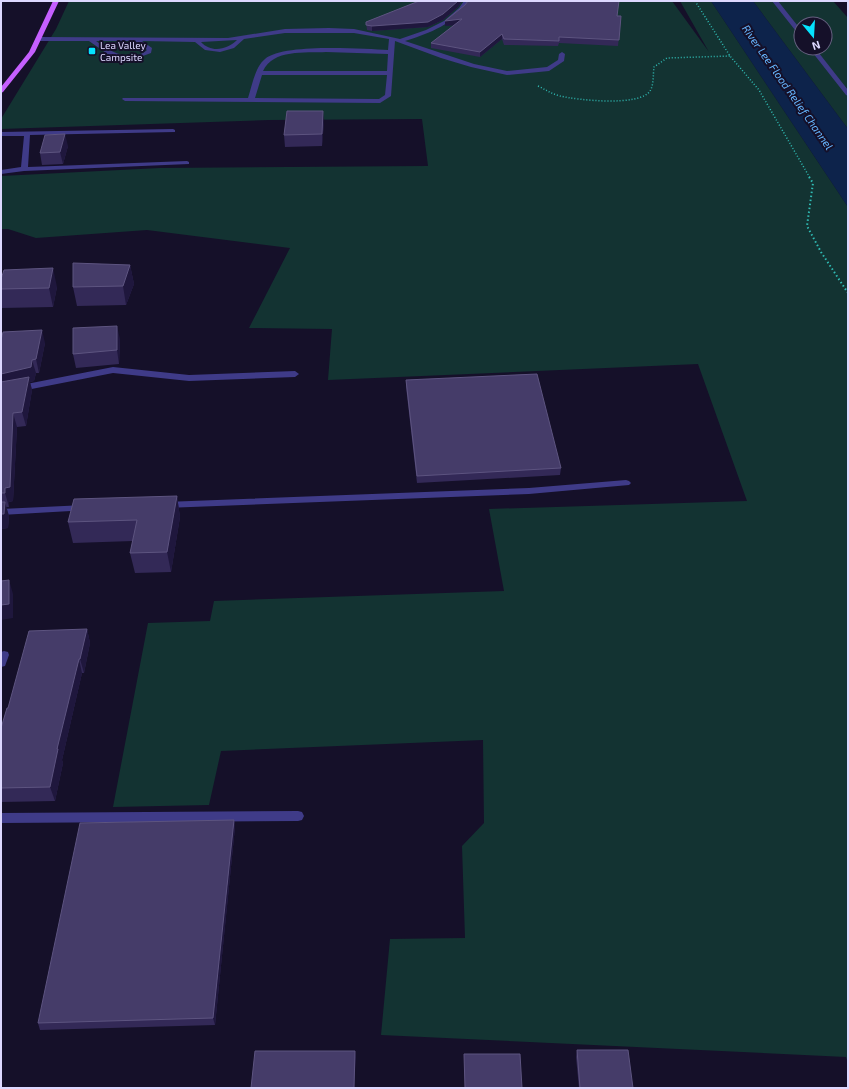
<svg xmlns="http://www.w3.org/2000/svg" width="849" height="1089" font-family="'Exo 2',sans-serif">
  <rect width="100%" height="100%" fill="#151029"/>
  <path fill="#133332" fill-rule="evenodd" d="M 69,1 L 672,1 L 709,52 L 680,1 L 711,1 L 848,207 L 848,1063 L 846,1057 L 381,1035 L 390,939 L 465,938 L 462,846 L 484,823 L 483,740 L 221,751 L 209,805 L 113,807 L 148,623 L 210,621 L 214,601 L 504,591 L 489,509 L 747,501 L 698,364 L 328,380 L 332,329 L 249,328 L 290,248 L 147,230 L 36,238 L 8,229 L 1,229 L 1,176 L 160,168 L 428,166 L 422,119 L 269,120 L 1,129 L 1,119 L 56,29 Z
    M 753,1 L 833,1 L 848,18 L 848,129 ZM 801,24 L 825,24 L 825,48 L 801,48 Z"/>
  <path fill="#0d234b" d="M 711,1 L 753,1 L 848,129 L 848,207 Z"/>
  <g fill="none" stroke-linecap="round" stroke-linejoin="round">
    <path stroke="#30bbb4" stroke-width="1.5" stroke-dasharray="1 2" stroke-linecap="butt" d="M 695,1 L 730,56 L 759,90 L 810,178
      M 538,86 C 546,90 552,94 560,96 C 577,100 639,107 650,91 C 654,85 653,74 654,67 L 667,58 L 730,56"/>
    <path stroke="#30bbb4" stroke-width="2" stroke-dasharray="1.5 2.5" stroke-linecap="butt" d="M 809,177 L 813,183 L 807,226 L 821,252 L 848,293"/>
    <path fill="#3f3b88" fill-rule="evenodd" d="M 464,1 L 470,1 C 453,24 431,33 405,41 L 474,64 L 507,71 L 547,67 L 558,60 L 559,54 L 562,52 L 565,54 L 564,61 L 549,71 L 507,75 L 471,67 L 441,58 L 395,41 L 391,96 L 380,103 L 125,101 L 122,99 L 123,98 L 248,98 C 252,86 255,67 265,59 C 284,43 363,49 388,50 L 389,39 L 354,33 L 285,33 L 244,39 L 234,48 L 220,52 L 205,50 L 195,42 L 142,41 L 152,48 L 151,53 L 140,57 L 125,59 L 109,55 L 89,41 L 38,41 L 35,39 L 38,37 L 228,38 L 285,29 L 329,28 L 354,29 L 400,39 L 426,30 L 444,21 L 459,8 ZM 237,40 C 227,50 211,53 201,42 ZM 96,41 L 135,41 L 147,50 C 132,64 109,51 96,41 ZM 326,52 L 388,54 L 387,71 L 263,71 C 273,49 305,53 326,52 ZM 262,75 L 387,75 L 385,95 L 379,99 L 255,98 Z
      M 772,1 L 778,1 L 801,30 L 801,36 L 799,35 Z
      M 809,48 L 815,48 L 848,90 L 848,96 L 846,95 Z
      M 173,129 L 175,130 L 175,132 L 30,135 L 28,167 L 187,161 L 189,162 L 189,164 L 24,171 L 1,174 L 1,170 L 21,167 L 24,136 L 1,136 L 1,132 Z
      M 113,367 L 189,375 L 295,371 L 299,374 L 295,377 L 189,381 L 113,373 L 1,395 L 1,389 Z
      M 626,480 L 629,481 L 631,483 L 629,485 L 529,494 L 165,508 L 160,505 L 165,502 L 529,488 Z
      M 85,505 L 90,508 L 88,510 L 1,515 L 1,509 Z
      M 298,811 L 302,812 L 304,816 L 302,820 L 298,821 L 1,823 L 1,813 Z"/>
    <path fill="#3f3b88" fill-rule="evenodd" d="M 4,651 L 8,652 L 9,655 L 5,666 L 1,667 L 1,652 Z"/>
    <path fill="#c55fff" fill-rule="evenodd" d="M 53,1 L 59,1 L 35,52 L 3,92 L 1,93 L 1,87 L 29,52 Z"/>
  </g>
  <path fill="#332957" d="M 419,1 L 462,1 L 458,7 L 443,20 L 428,27 L 372,31 L 367,30 L 366,22 Z
    M 465,5 L 621,16 L 618,46 L 559,43 L 558,46 L 504,45 L 502,39 L 480,57 L 431,48 L 431,43 L 454,25 L 445,26 Z
    M 324,122 L 322,146 L 285,147 L 284,135 Z
    M 68,146 L 63,164 L 42,165 L 40,153 Z
    M 130,265 L 134,284 L 126,305 L 77,306 L 73,287 Z
    M 1,279 L 57,287 L 53,307 L 2,308 L 1,304 Z
    M 120,339 L 119,364 L 76,368 L 73,354 Z
    M 1,340 L 45,343 L 39,373 L 36,373 L 34,381 L 30,382 L 32,390 L 26,426 L 17,427 L 13,501 L 9,502 L 9,507 L 6,507 L 9,516 L 8,528 L 1,529 Z
    M 406,380 L 561,468 L 560,475 L 417,483 L 406,387 Z
    M 177,496 L 180,517 L 171,572 L 135,573 L 130,553 L 133,541 L 73,543 L 68,522 Z
    M 87,629 L 90,643 L 84,673 L 82,673 L 62,760 L 63,763 L 55,801 L 1,802 L 1,728 L 8,708 Z
    M 234,820 L 235,827 L 215,1025 L 40,1030 L 38,1023 Z
    M 577,1050 L 633,1088 L 579,1088 L 576,1057 Z"/>
  <path fill="#1f173d" d="M 458,1 L 462,1 L 458,7 L 443,20 L 428,27 L 372,31 L 372,26 Z
    M 462,19 L 462,25 L 445,26 L 445,21 Z
    M 502,34 L 502,39 L 480,57 L 480,52 Z
    M 323,111 L 324,122 L 322,146 L 322,134 Z
    M 65,134 L 68,146 L 63,164 L 60,152 Z
    M 130,265 L 134,284 L 126,305 L 123,286 Z
    M 53,268 L 57,287 L 53,307 L 49,288 Z
    M 117,326 L 120,339 L 119,364 L 117,350 Z
    M 42,330 L 45,343 L 39,373 L 36,359 Z
    M 32,360 L 36,373 L 34,381 L 30,382 L 32,390 L 26,426 L 22,412 L 1,389 L 1,374 Z
    M 13,413 L 17,427 L 13,501 L 9,502 L 9,507 L 5,493 L 5,488 Z
    M 177,496 L 180,517 L 171,572 L 167,552 Z
    M 5,502 L 9,516 L 8,528 L 1,529 L 1,514 Z
    M 9,580 L 13,594 L 13,618 L 1,620 L 1,605 Z
    M 87,629 L 90,643 L 84,673 L 80,659 Z
    M 79,659 L 82,673 L 62,760 L 63,763 L 55,801 L 50,787 L 57,749 Z
    M 234,820 L 235,827 L 215,1025 L 213,1018 Z
    M 355,1051 L 356,1057 L 354,1088 Z"/>
  <path fill="#453c69" stroke="#5d5480" d="M 419,1 L 458,1 L 443,14 L 428,22 L 372,26 L 366,25 L 366,22 Z
    M 468,1 L 619,1 L 617,16 L 621,16 L 619,40 L 559,37 L 559,41 L 504,39 L 502,34 L 480,52 L 431,43 L 462,19 L 445,21 L 465,5 Z
    M 287,111 L 323,111 L 322,134 L 284,135 Z
    M 65,134 L 60,152 L 40,153 L 45,135 Z
    M 73,263 L 130,265 L 123,286 L 73,287 Z
    M 53,268 L 49,288 L 1,289 L 1,279 L 4,270 Z
    M 117,326 L 117,350 L 73,354 L 73,328 Z
    M 42,330 L 36,359 L 32,360 L 31,367 L 1,374 L 1,340 L 3,332 Z
    M 537,374 L 561,468 L 417,476 L 406,380 Z
    M 29,377 L 22,412 L 13,413 L 10,487 L 5,488 L 5,493 L 1,493 L 1,382 Z
    M 177,496 L 167,552 L 130,553 L 137,520 L 68,522 L 74,499 Z
    M 1,502 L 5,502 L 4,514 L 1,514 Z
    M 9,580 L 9,604 L 1,605 L 1,581 Z
    M 87,629 L 80,659 L 79,659 L 57,749 L 58,749 L 50,787 L 1,788 L 1,728 L 7,708 L 8,708 L 29,631 Z
    M 234,820 L 213,1018 L 38,1023 L 80,823 Z
    M 577,1050 L 628,1050 L 633,1088 L 580,1088 Z
    M 255,1051 L 355,1051 L 354,1088 L 251,1088 Z
    M 464,1054 L 520,1054 L 522,1088 L 465,1088 Z"/>
  <rect fill="#05e3fe" stroke="#151029" stroke-width="1.5" x="88" y="47" width="8" height="8" rx="2"/>
  <g text-anchor="middle" dominant-baseline="central" stroke-width="4" stroke-linejoin="round" paint-order="stroke">
    <g font-size="10" fill="#ddd8ff" stroke="#151029" text-anchor="start">
      <text x="100" y="45">Lea Valley<tspan x="100" dy="12">Campsite</tspan></text>
    </g>
    <g font-size="11" font-style="italic" fill="#66b6ff" stroke="#151029">
      <text transform="translate(788 87) rotate(55)">River Lee Flood Relief Channel</text>
    </g>
  </g>
  <rect width="849" height="1089" fill="none" stroke="#ddd8ff" stroke-width="4"/>
  <g transform="translate(813 36) rotate(162)"><circle r="19" fill="#151029" stroke="#65607f"/>
  <path d="M0-3L7 15L0 10L-7 15Z" fill="#05e3fe"/>
  <text y="-6" font-size="11" font-weight="bold" text-anchor="middle" fill="#ddd8ff">N</text>
  </g>
</svg>
